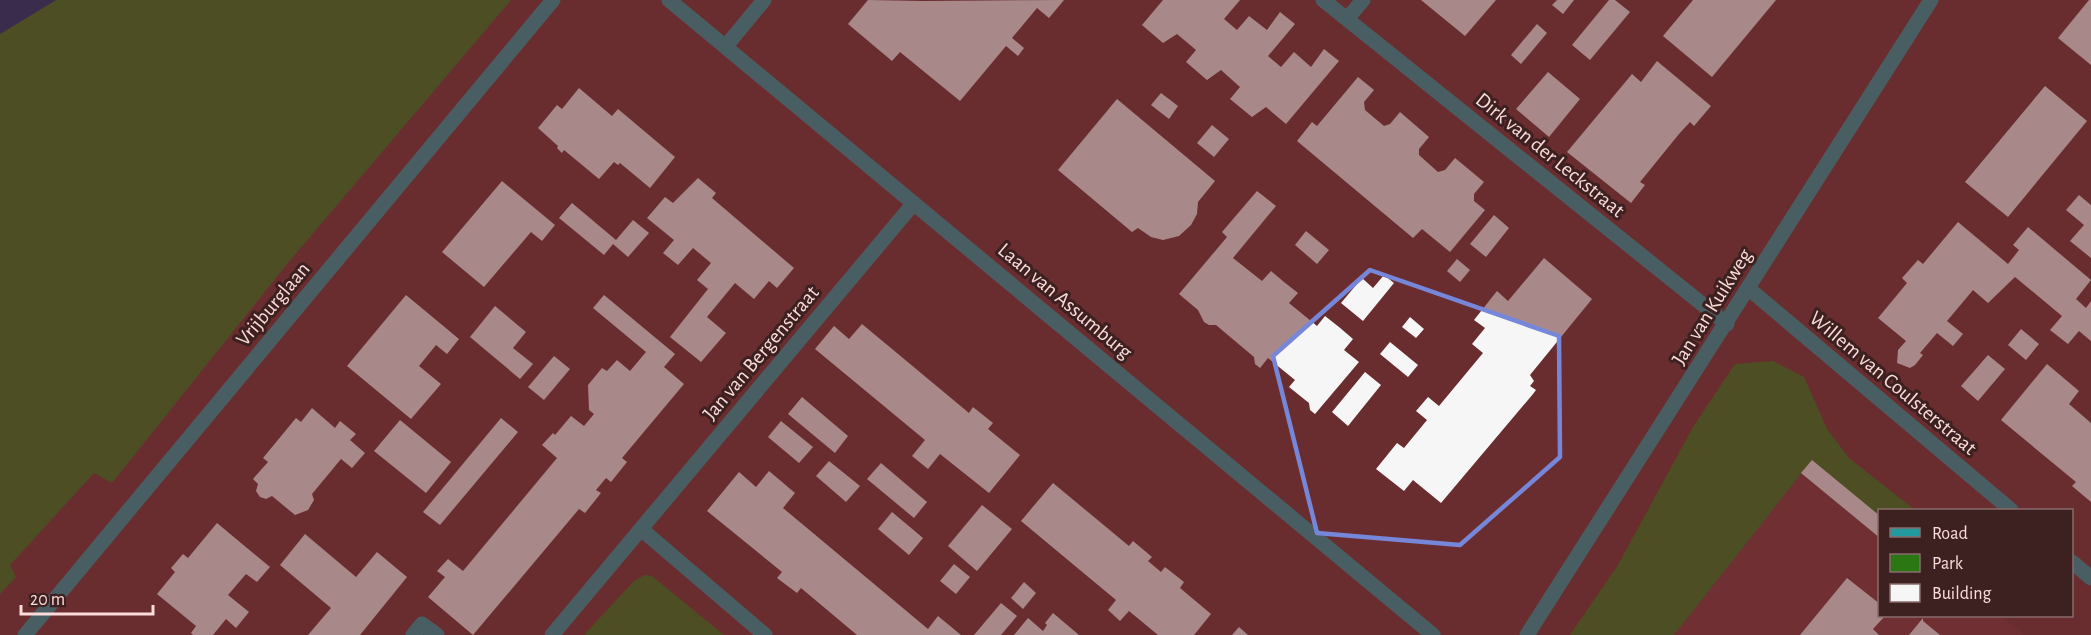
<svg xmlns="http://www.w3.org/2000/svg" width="2091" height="635" font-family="'Alegreya Sans',sans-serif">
  <rect width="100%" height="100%" fill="#6a2d2f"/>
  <path fill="#783235" d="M 1812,460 L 1879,516 L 1880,616 L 2001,616 L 2024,635 L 1674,635 Z"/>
  <path fill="#2b7714" d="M 56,0 L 511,0 L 287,264 L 112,483 L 94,473 L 10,565 L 16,577 L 0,594 L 0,34 Z
    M 1773,361 L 1804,377 L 1827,429 L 1849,458 L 1915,510 L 1880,510 L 1879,516 L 1812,460 L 1674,635 L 1570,635 L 1618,565 L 1693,427 L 1735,364 Z
    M 644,575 L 652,576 L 724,635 L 584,635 L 633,582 Z"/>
  <path fill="#002c71" d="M 0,0 L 56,0 L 0,34 Z"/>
  <path fill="#f6f6f6" d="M 868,0 L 923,1 L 1064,0 L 1049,18 L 1037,8 L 1012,38 L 1024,48 L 1018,56 L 1006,46 L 960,101 L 900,52 L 892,61 L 848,24 Z
    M 1163,0 L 1240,0 L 1224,19 L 1237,30 L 1249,16 L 1267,30 L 1280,12 L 1295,24 L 1268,56 L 1281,67 L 1294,52 L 1311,67 L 1324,49 L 1339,61 L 1286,124 L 1266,107 L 1252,117 L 1230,99 L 1240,87 L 1221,70 L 1207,80 L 1186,62 L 1196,50 L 1177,34 L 1163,43 L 1142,25 Z
    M 1421,0 L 1496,0 L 1465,36 Z
    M 1557,0 L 1574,0 L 1563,14 L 1552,5 Z
    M 1609,0 L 1615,0 L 1630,12 L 1590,60 L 1572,45 Z
    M 1693,0 L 1776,0 L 1712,77 L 1663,36 Z
    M 2089,0 L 2091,0 L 2091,65 L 2058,38 Z
    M 1537,24 L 1547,33 L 1521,64 L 1511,55 Z
    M 1657,61 L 1711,106 L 1694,126 L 1690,122 L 1679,134 L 1640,182 L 1645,185 L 1631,203 L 1567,152 L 1632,74 L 1641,82 Z
    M 1548,72 L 1580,99 L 1549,137 L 1516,109 Z
    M 1358,77 L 1374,90 L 1364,102 L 1365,110 L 1384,126 L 1390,124 L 1400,112 L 1429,137 L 1419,149 L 1419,155 L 1438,172 L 1445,170 L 1455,158 L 1484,182 L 1474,194 L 1474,201 L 1485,210 L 1450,252 L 1422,229 L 1413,238 L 1297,141 L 1312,122 L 1317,126 Z
    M 2045,86 L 2087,121 L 2008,217 L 1965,182 Z
    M 579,88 L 612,116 L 618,109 L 675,157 L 650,188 L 620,163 L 618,165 L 614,162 L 599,179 L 564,150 L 562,153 L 557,148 L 558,146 L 538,128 L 557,105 L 562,109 Z
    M 1161,93 L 1178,106 L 1169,119 L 1151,105 Z
    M 1117,99 L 1215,181 L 1198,202 L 1197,214 L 1191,225 L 1179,236 L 1163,240 L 1151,237 L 1138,228 L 1132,232 L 1058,170 Z
    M 1212,125 L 1229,139 L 1214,157 L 1197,143 Z
    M 698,178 L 716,193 L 712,198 L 794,268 L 777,288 L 769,281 L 754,299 L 735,283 L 707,317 L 726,333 L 701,362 L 670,337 L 708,289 L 697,280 L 711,263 L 693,248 L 678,265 L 663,253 L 674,240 L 647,218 L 665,197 L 673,203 Z
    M 502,181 L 555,225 L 542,241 L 531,232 L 484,287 L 442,252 Z
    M 1257,191 L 1276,206 L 1233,258 L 1262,281 L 1271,271 L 1284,282 L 1298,293 L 1289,303 L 1317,326 L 1325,316 L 1339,327 L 1353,339 L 1344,350 L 1359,362 L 1315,414 L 1310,410 L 1309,403 L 1289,387 L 1295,380 L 1268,358 L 1260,368 L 1255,364 L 1254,357 L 1216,325 L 1209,325 L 1204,322 L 1198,310 L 1179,294 L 1227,237 L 1222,232 Z
    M 2079,195 L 2091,205 L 2091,258 L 2070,241 L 2084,225 L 2066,210 Z
    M 572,203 L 616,240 L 633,220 L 649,233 L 628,257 L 613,244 L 604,255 L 559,218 Z
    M 1494,215 L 1509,228 L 1486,257 L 1470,244 Z
    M 1958,222 L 2008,264 L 2019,250 L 2013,245 L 2028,227 L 2091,280 L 2076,299 L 2086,308 L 2091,301 L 2091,341 L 2079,331 L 2068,344 L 2050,330 L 2062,316 L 2015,277 L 1988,303 L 1973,290 L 1947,321 L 1963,334 L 1953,346 L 1937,333 L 1920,353 L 1923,355 L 1915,365 L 1910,368 L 1897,363 L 1898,350 L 1906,341 L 1878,318 L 1907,283 L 1902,278 L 1918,260 L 1923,264 Z
    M 1306,231 L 1329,250 L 1317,264 L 1295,245 Z
    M 1544,258 L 1592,299 L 1530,375 L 1534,381 L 1530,386 L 1536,390 L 1533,394 L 1441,503 L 1413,480 L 1404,491 L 1376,469 L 1397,443 L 1404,448 L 1427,420 L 1416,411 L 1428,397 L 1439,406 L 1483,353 L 1472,344 L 1485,328 L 1474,320 L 1497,291 L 1508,301 Z
    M 1457,259 L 1470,270 L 1460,282 L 1447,271 Z
    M 1384,275 L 1394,283 L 1363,321 L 1341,303 L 1362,278 L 1373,288 Z
    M 406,295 L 459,339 L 447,354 L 436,345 L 419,366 L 441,384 L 411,419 L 347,366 Z
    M 604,295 L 675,354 L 664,367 L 684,384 L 622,458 L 627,462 L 611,482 L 606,478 L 596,490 L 601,493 L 585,513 L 579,509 L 473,635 L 428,597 L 445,577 L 437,571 L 448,559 L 463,571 L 557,458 L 542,445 L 553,433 L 555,435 L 571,416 L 584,426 L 594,414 L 589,410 L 588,385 L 602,368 L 607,371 L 617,360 L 630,371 L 646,352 L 593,308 Z
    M 495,306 L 526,332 L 513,348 L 533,364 L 520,379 L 470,337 Z
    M 1410,317 L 1424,329 L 1416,338 L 1402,327 Z
    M 862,324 L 969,413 L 973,407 L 993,423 L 988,429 L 1020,455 L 989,493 L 940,454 L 928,469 L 912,456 L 925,440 L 815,349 L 834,326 L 849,339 Z
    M 2021,329 L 2039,344 L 2026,360 L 2008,345 Z
    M 1390,342 L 1418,365 L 1408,377 L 1380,354 Z
    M 1988,355 L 2005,369 L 1978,401 L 1961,386 Z
    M 554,356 L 570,369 L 544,400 L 528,387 Z
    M 2047,364 L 2079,391 L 2069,404 L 2091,423 L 2091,502 L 2072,486 L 2076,482 L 2001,420 Z
    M 1365,372 L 1381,385 L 1348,426 L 1332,412 Z
    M 802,397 L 848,436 L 835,453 L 788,414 Z
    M 312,408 L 335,428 L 340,421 L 356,434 L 350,440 L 365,453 L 352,468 L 341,459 L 312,494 L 314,500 L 308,510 L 295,515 L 272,496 L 266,499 L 260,497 L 256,491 L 258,484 L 253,479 L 268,462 L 263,458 L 296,418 L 301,422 Z
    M 501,418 L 518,432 L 440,525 L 423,512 Z
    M 400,420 L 451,462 L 426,493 L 374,451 Z
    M 781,421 L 813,447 L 799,463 L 768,437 Z
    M 1812,460 L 1880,516 L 1880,538 L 1801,473 Z
    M 829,461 L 860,486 L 846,502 L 816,476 Z
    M 881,463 L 927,502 L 914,518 L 867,479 Z
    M 769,471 L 795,493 L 783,508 L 928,629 L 938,616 L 961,635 L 857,635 L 801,588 L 797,593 L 777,578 L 782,572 L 707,511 L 739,472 L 756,487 Z
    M 1053,483 L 1129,546 L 1133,541 L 1152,557 L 1148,561 L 1161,572 L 1165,567 L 1184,582 L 1180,588 L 1211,614 L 1194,635 L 1158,635 L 1129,611 L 1120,621 L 1108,610 L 1116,600 L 1021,521 Z
    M 982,505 L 1012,529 L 977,571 L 948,546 Z
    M 892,512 L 923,538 L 909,555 L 878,529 Z
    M 217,523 L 270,567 L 257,582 L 246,574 L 228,595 L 249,612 L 236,628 L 226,619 L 213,635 L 193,635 L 191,633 L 196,626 L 157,594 L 175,572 L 171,568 L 183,554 L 188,558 Z
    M 305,534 L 356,577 L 377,552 L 407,577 L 360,635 L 308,635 L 331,608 L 280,565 Z
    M 954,564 L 970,577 L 956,594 L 940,581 Z
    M 1847,578 L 1880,604 L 1880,616 L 1885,616 L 1873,629 L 1879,635 L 1800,635 Z
    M 1024,582 L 1036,593 L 1023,609 L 1011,598 Z
    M 1001,603 L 1017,616 L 1001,635 L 974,635 Z
    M 1053,613 L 1079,635 L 1014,635 L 1028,618 L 1043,631 L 1047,625 L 1045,623 Z
    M 1923,618 L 1923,621 L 1940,635 L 1909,635 Z
    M 1239,627 L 1248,635 L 1232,635 Z"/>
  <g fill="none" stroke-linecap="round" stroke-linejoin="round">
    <path stroke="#239aa0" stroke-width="15" d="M 669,0 L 1433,635
      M 1323,0 L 1727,324
      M 1347,19 L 1363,0
      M 726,46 L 764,0
      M 1748,288 L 2011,510
      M 641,529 L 765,635
      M 2072,562 L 2091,578
      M 25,635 L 553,0
      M 413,635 L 422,624 L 437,635
      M 552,635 L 914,203
      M 1527,635 L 1931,0"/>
  </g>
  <path d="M0 0H2091V635H0ZM 1370,270 L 1559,336 L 1560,457 L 1460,545 L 1317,533 L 1273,356 Z" fill="#6a2d2f" fill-opacity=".55" fill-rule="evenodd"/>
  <path fill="none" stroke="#7687d9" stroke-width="4.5" stroke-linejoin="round" d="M 1370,270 L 1559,336 L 1560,457 L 1460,545 L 1317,533 L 1273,356 Z"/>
  <g text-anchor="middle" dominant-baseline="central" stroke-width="6" stroke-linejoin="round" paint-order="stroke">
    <g font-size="21" fill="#fbdcdb" stroke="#3d2020">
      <text transform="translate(1550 155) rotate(39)">Dirk van der Leckstraat</text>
      <text transform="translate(1065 301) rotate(40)">Laan van Assumburg</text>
      <text transform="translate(273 304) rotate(-50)">Vrijburglaan</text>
      <text transform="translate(1712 307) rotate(-58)">Jan van Kuikweg</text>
      <text transform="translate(761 353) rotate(-50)">Jan van Bergenstraat</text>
      <text transform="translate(1893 383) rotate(40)">Willem van Coulsterstraat</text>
    </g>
  </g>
  <rect x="1878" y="509" width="195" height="108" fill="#3d2020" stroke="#896b6b" stroke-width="1.5"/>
  <rect x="1890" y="528" width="30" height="9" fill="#239aa0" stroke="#896b6b" stroke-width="1.5"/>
  <text x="1932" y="539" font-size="18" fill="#fbdcdb">Road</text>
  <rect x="1890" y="554" width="30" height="18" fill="#2b7714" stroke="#896b6b" stroke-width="1.5"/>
  <text x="1932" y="569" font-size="18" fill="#fbdcdb">Park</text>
  <rect x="1890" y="584" width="30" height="18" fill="#f6f6f6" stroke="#896b6b" stroke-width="1.5"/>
  <text x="1932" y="599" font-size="18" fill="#fbdcdb">Building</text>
  <path d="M21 605v9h132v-9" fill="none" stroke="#fbdcdb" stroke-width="3"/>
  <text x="30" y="605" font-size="18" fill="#fbdcdb" stroke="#3d2020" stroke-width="4.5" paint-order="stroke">20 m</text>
</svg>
